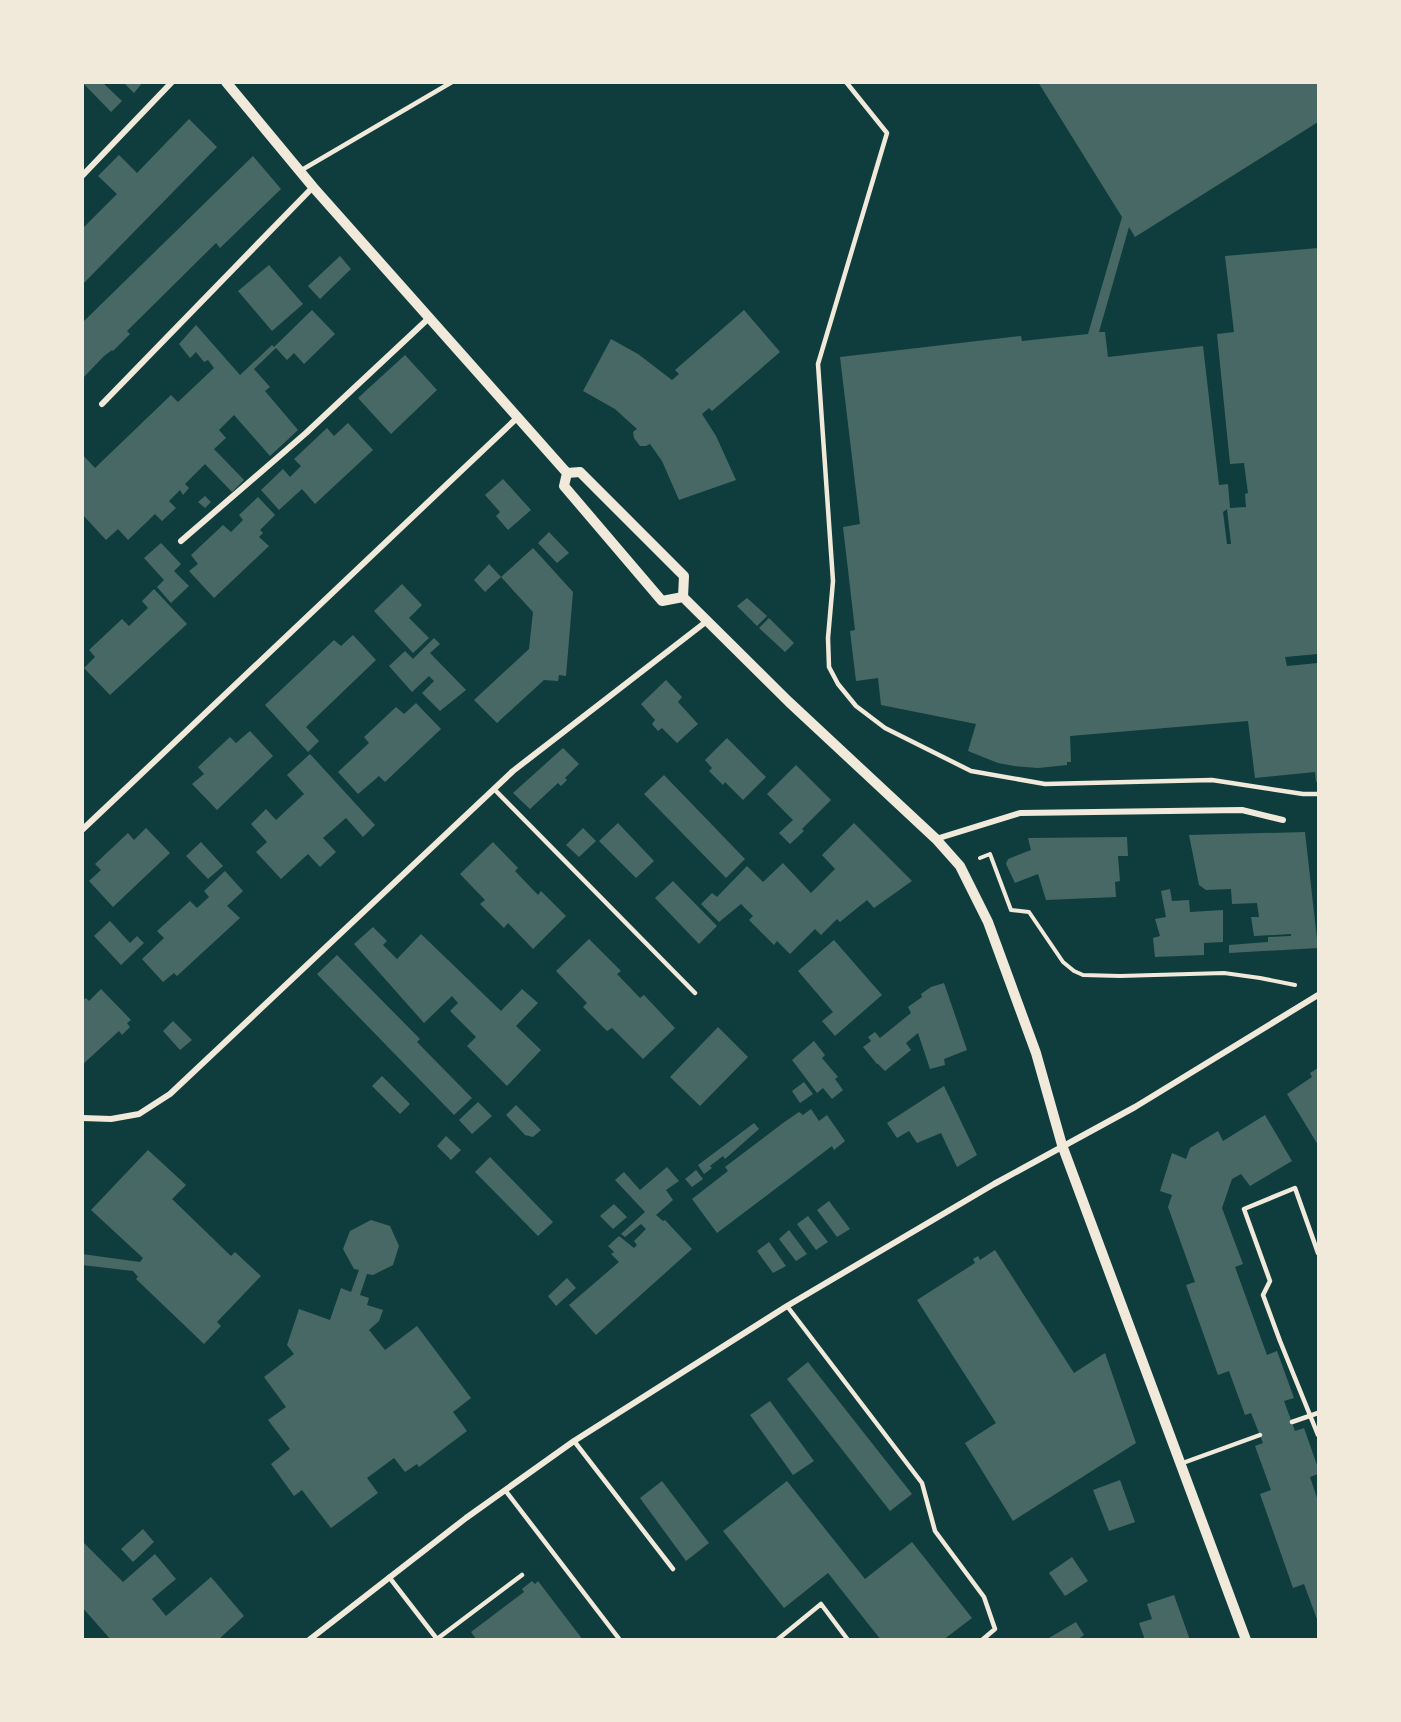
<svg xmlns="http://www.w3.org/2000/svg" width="1401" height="1722" font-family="Karla,sans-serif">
  <rect width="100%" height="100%" fill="#0f3d3e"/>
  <path fill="#486865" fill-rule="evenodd" d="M 82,82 L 102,82 L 122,101 L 111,112 Z
    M 123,82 L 143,82 L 134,93 Z
    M 1038,82 L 1317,82 L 1318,86 L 1318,122 L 1135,237 L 1129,227 L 1099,332 L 1105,332 L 1108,357 L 1203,346 L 1219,485 L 1228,484 L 1230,508 L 1246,507 L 1245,494 L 1248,493 L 1244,463 L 1230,464 L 1217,334 L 1234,332 L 1225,256 L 1318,248 L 1318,654 L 1285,657 L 1287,666 L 1318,663 L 1318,781 L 1316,782 L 1315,772 L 1255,778 L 1248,721 L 1070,736 L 1071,762 L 1067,762 L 1067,765 L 1038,768 L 1014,766 L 998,763 L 968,751 L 976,724 L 881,705 L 878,678 L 856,681 L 850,631 L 855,630 L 843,527 L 860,524 L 840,357 L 1021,336 L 1022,341 L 1088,334 L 1122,217 ZM 1227,509 L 1231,544 L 1227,544 L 1223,512 Z
    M 189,119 L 217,147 L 82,285 L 82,229 L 117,194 L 98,176 L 119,155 L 137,173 Z
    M 253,156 L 281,189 L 220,248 L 216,243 L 127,331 L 130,334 L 113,351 L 112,350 L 104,356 L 82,379 L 82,323 Z
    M 340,256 L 351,269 L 320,299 L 308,286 Z
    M 269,265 L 303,304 L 272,331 L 238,291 Z
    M 312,310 L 335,334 L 304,364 L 294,353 L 287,360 L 276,348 L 254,369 L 270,387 L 265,391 L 298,430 L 270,456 L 234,415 L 219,430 L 226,438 L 214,449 L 244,480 L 232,492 L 205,464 L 185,484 L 189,488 L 183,495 L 180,490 L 169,501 L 176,508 L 162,521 L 155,514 L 128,540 L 118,529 L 106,540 L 82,514 L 82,454 L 95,468 L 171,395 L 178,402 L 214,368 L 208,360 L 204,362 L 196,352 L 190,358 L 179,344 L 187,335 L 196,325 L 240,375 L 272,345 L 274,347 Z
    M 744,310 L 780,352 L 712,411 L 709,408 L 702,414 L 716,436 L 736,480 L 679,500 L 662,461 L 650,444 L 646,446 L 640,446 L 634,438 L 633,432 L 637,429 L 615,409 L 583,391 L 611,339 L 638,354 L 672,380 L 679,374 L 675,370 Z
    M 405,355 L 437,390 L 391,434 L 358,398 Z
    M 348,423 L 373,450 L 315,504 L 302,489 L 279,510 L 261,490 L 283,469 L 290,477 L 301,466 L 294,459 L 327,428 L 334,436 Z
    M 503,479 L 531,510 L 508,530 L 496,516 L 500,512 L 485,495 Z
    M 205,496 L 211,502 L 205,508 L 198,502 Z
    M 258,497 L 275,515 L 260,530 L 263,533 L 259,537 L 269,546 L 214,598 L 189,571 L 198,564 L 191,555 L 223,525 L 231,532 L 243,520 L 239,515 Z
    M 549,532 L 569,553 L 557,563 L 538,543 Z
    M 161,543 L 181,564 L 174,571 L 189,586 L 171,603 L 157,587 L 164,580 L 144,558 Z
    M 533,548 L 573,592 L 566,676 L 559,675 L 558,681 L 544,680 L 497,723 L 474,700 L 529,649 L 533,612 L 501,577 Z
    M 489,564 L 501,577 L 485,592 L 474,580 Z
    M 402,584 L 422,605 L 409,618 L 429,638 L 413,653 L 374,611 Z
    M 154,589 L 187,624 L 110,695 L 84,668 L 95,657 L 89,650 L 122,619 L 129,626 L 148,608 L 142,601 Z
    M 747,598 L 767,616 L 757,626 L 737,606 Z
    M 769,618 L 794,643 L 785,652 L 759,628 Z
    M 353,635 L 376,660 L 306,727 L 319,741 L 308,752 L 265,705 L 334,640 L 341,646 Z
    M 434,638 L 440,644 L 430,653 L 466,690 L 440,711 L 422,693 L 434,681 L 429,676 L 412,692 L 389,666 L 405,651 L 413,659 Z
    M 666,680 L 682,697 L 678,702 L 698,724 L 677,743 L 662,728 L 658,731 L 652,724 L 655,720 L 641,704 Z
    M 416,703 L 441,729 L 385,782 L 379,776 L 358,794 L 338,772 L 369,743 L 364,737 L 396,707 L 404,714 Z
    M 250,731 L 273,756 L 217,810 L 192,784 L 204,774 L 198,767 L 230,737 L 236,743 Z
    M 727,738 L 766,777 L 743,800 L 725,782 L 723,785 L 709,771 L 712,768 L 705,760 Z
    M 563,748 L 579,764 L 565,778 L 567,780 L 561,786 L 558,783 L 530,809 L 513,793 Z
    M 310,754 L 375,825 L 363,837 L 346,818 L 323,838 L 336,852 L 320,867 L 308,854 L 281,879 L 256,852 L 267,842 L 251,824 L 266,809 L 276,820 L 304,794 L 287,775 Z
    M 796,765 L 831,800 L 802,829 L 804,831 L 790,844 L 779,833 L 793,820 L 767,794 Z
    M 664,775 L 745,859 L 726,878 L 644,794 Z
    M 618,823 L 654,861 L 636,878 L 599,841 Z
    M 854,823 L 912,881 L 874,908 L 867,900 L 840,922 L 837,919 L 821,935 L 815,929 L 790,954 L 777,941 L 774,945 L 749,920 L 753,916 L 741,904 L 719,922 L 701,904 L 712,893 L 717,897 L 747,866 L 763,882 L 783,863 L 811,893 L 835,869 L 822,855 Z
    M 146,828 L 170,853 L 113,907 L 89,881 L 101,870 L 95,864 L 128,833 L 134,840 Z
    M 583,828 L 596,841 L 579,857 L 566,845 Z
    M 1305,832 L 1318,948 L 1229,953 L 1229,945 L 1268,942 L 1268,937 L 1291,936 L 1291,934 L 1254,936 L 1251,917 L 1259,917 L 1257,903 L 1232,904 L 1231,889 L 1206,890 L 1199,885 L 1189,835 Z
    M 1127,837 L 1128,856 L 1118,856 L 1120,881 L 1115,882 L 1116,897 L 1046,900 L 1038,874 L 1015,883 L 1006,864 L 1008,859 L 1031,850 L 1028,838 Z
    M 201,842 L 223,866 L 208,879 L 186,856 Z
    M 493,842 L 518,868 L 515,871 L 538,895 L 541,891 L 566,916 L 533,949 L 508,923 L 504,928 L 480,904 L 485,900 L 460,874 Z
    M 225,871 L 243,891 L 227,906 L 240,918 L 177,976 L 174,973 L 163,982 L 142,959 L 164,938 L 157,931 L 190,901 L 197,908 L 209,897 L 204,891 Z
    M 673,881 L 717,926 L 699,944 L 655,898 Z
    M 1170,889 L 1172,901 L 1189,900 L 1190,912 L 1223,910 L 1223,942 L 1204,943 L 1204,955 L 1155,957 L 1153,938 L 1160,936 L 1155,919 L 1166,917 L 1161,891 Z
    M 110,921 L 130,943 L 137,936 L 144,943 L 121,965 L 94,936 Z
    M 373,927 L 387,941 L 383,945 L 397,959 L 421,934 L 501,1011 L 522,989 L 538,1003 L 516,1026 L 541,1050 L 507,1086 L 467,1046 L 476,1037 L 450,1011 L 458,1003 L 452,996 L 424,1023 L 354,944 Z
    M 589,939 L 621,971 L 617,974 L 640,998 L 644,995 L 675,1028 L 643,1059 L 612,1028 L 607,1031 L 583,1007 L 587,1003 L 556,971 Z
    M 834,940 L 882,995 L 835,1036 L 822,1021 L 833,1012 L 798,971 Z
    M 337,955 L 420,1039 L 417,1042 L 472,1098 L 454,1115 L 317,974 Z
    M 944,983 L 967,1050 L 944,1059 L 945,1065 L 930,1069 L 918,1033 L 906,1043 L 911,1050 L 885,1071 L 878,1064 L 877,1064 L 863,1047 L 871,1041 L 868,1037 L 875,1032 L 880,1038 L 911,1013 L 908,1007 L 922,997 L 921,994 L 931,987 Z
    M 101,989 L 131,1020 L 127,1023 L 130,1027 L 122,1035 L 119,1031 L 82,1065 L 82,1001 L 86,998 L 89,1001 Z
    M 173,1021 L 192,1040 L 180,1050 L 163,1031 Z
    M 718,1027 L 748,1057 L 700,1106 L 670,1077 Z
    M 814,1041 L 825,1055 L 822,1058 L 838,1077 L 835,1079 L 843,1090 L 832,1099 L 823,1088 L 817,1093 L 792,1060 Z
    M 1318,1068 L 1318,1145 L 1287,1094 L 1312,1077 L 1310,1073 Z
    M 382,1076 L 410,1104 L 400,1114 L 372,1086 Z
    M 804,1082 L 813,1094 L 800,1103 L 792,1091 Z
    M 944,1086 L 977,1155 L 957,1167 L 941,1133 L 917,1143 L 909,1131 L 897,1138 L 887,1123 Z
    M 478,1102 L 492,1116 L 472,1134 L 459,1120 Z
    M 516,1105 L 541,1130 L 533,1137 L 525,1135 L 506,1115 Z
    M 811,1109 L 819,1121 L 827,1115 L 845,1141 L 834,1150 L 832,1146 L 717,1233 L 692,1199 L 728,1171 L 725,1167 L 783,1123 L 799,1112 L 803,1115 Z
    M 1265,1115 L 1292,1161 L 1250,1186 L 1241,1174 L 1232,1179 L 1222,1208 L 1243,1264 L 1235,1267 L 1267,1355 L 1277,1351 L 1294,1398 L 1284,1401 L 1295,1431 L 1304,1428 L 1318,1468 L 1318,1474 L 1310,1477 L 1318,1501 L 1318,1622 L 1304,1584 L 1293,1588 L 1260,1494 L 1271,1490 L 1255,1446 L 1263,1443 L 1251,1413 L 1245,1415 L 1229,1371 L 1218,1375 L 1186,1285 L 1195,1282 L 1168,1207 L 1172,1195 L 1160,1191 L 1172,1153 L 1186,1159 L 1190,1148 L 1218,1131 L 1223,1141 Z
    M 754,1123 L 759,1129 L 725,1159 L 723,1156 L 710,1166 L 712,1168 L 704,1174 L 698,1165 Z
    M 446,1136 L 461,1150 L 451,1160 L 437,1146 Z
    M 148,1150 L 186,1185 L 172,1199 L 231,1256 L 235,1252 L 261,1276 L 217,1322 L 221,1326 L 204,1344 L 136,1279 L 138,1277 L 133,1271 L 82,1265 L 82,1254 L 140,1262 L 143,1258 L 91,1210 Z
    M 490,1157 L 553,1222 L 538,1236 L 475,1172 Z
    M 667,1167 L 679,1181 L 666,1190 L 673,1200 L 656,1215 L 663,1221 L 665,1220 L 692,1249 L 596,1335 L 569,1305 L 619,1262 L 611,1254 L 614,1252 L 608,1246 L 619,1236 L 634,1248 L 637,1245 L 634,1241 L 646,1229 L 641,1224 L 625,1237 L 621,1234 L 645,1212 L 615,1180 L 624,1172 L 640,1190 Z
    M 696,1170 L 703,1179 L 692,1187 L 685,1179 Z
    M 829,1201 L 850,1229 L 837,1237 L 817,1210 Z
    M 614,1204 L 627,1217 L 613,1229 L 600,1216 Z
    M 808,1216 L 828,1242 L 816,1250 L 797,1224 Z
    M 371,1220 L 390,1226 L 399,1246 L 393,1265 L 373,1275 L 367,1274 L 360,1295 L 369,1298 L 367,1305 L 383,1310 L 379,1321 L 369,1330 L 385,1350 L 417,1326 L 471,1398 L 453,1412 L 467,1431 L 419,1467 L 417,1464 L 405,1472 L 394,1458 L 367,1478 L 378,1493 L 331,1528 L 302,1490 L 294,1496 L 271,1464 L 290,1449 L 268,1420 L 286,1407 L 264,1377 L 294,1354 L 287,1345 L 299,1309 L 330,1320 L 341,1288 L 351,1292 L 359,1270 L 354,1269 L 343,1249 L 350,1231 Z
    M 789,1230 L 807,1254 L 796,1261 L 779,1239 Z
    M 769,1242 L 786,1266 L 773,1273 L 757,1251 Z
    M 995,1250 L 1074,1373 L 1105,1353 L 1136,1443 L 1013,1521 L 965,1443 L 996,1423 L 917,1300 L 975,1263 L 973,1259 L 978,1256 L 980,1260 Z
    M 567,1278 L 576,1288 L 556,1306 L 548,1296 Z
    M 808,1362 L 912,1494 L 890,1511 L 787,1379 Z
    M 770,1401 L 814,1461 L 793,1475 L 750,1415 Z
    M 1120,1480 L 1135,1522 L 1109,1531 L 1093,1490 Z
    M 662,1481 L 709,1543 L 686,1561 L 640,1498 Z
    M 787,1481 L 865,1579 L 912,1542 L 972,1618 L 943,1640 L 881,1640 L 828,1573 L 784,1608 L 723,1531 Z
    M 143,1529 L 154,1542 L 133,1562 L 121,1549 Z
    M 82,1541 L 123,1582 L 155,1554 L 176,1579 L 152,1599 L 166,1616 L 211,1577 L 244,1616 L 218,1640 L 111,1640 L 82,1607 Z
    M 1072,1557 L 1088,1581 L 1065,1596 L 1049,1573 Z
    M 532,1581 L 535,1584 L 538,1581 L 583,1640 L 477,1640 L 471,1632 L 524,1592 L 522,1589 Z
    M 1174,1595 L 1190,1640 L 1145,1640 L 1139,1623 L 1152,1619 L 1147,1604 Z
    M 1076,1622 L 1084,1635 L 1077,1640 L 1050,1640 L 1049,1638 Z"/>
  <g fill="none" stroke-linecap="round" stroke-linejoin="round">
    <path stroke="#f1e9da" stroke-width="4" d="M 980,858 L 990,854 L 1011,910 L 1029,912 L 1063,962 L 1074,971 L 1083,975 L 1120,976 L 1224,973 L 1260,978 L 1295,985"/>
    <path stroke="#f1e9da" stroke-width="4.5" d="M 846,82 L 887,133 L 818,364 L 833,581 L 828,638 L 829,667 L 838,684 L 856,706 L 885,728 L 971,771 L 1045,784 L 1212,780 L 1303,794 L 1318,794
      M 300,171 L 452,82
      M 494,789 L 695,993
      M 1318,1253 L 1295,1188 L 1244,1209 L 1270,1281 L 1263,1295 L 1280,1341 L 1318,1435
      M 787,1306 L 922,1483 L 935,1531 L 984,1597 L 995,1629 L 982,1640
      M 1292,1422 L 1318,1413
      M 574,1441 L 673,1569
      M 1180,1464 L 1260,1435
      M 505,1490 L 620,1640
      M 389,1577 L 437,1639 L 522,1575
      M 777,1640 L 821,1604 L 848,1640"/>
    <path stroke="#f1e9da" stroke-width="6" d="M 82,176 L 172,82
      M 102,404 L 313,187
      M 181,541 L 306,433 L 430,317
      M 82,830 L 518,417
      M 936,839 L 1020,813 L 1242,810 L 1283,820
      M 82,1118 L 111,1119 L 139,1114 L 170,1094 L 513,771 L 707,621
      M 309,1640 L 466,1518 L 574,1441 L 787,1306 L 994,1184 L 1135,1107 L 1318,995"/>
    <path stroke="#f1e9da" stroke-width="10" d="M 226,82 L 313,187 L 567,473
      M 567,473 L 580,472 L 684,576 L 683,597 L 789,702 L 936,839 L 960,866 L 988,922 L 1036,1053 L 1062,1145 L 1246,1640
      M 567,473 L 564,486 L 662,601 L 683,597"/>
  </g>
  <rect width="1401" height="1722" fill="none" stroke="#f1e9da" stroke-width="168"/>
</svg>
